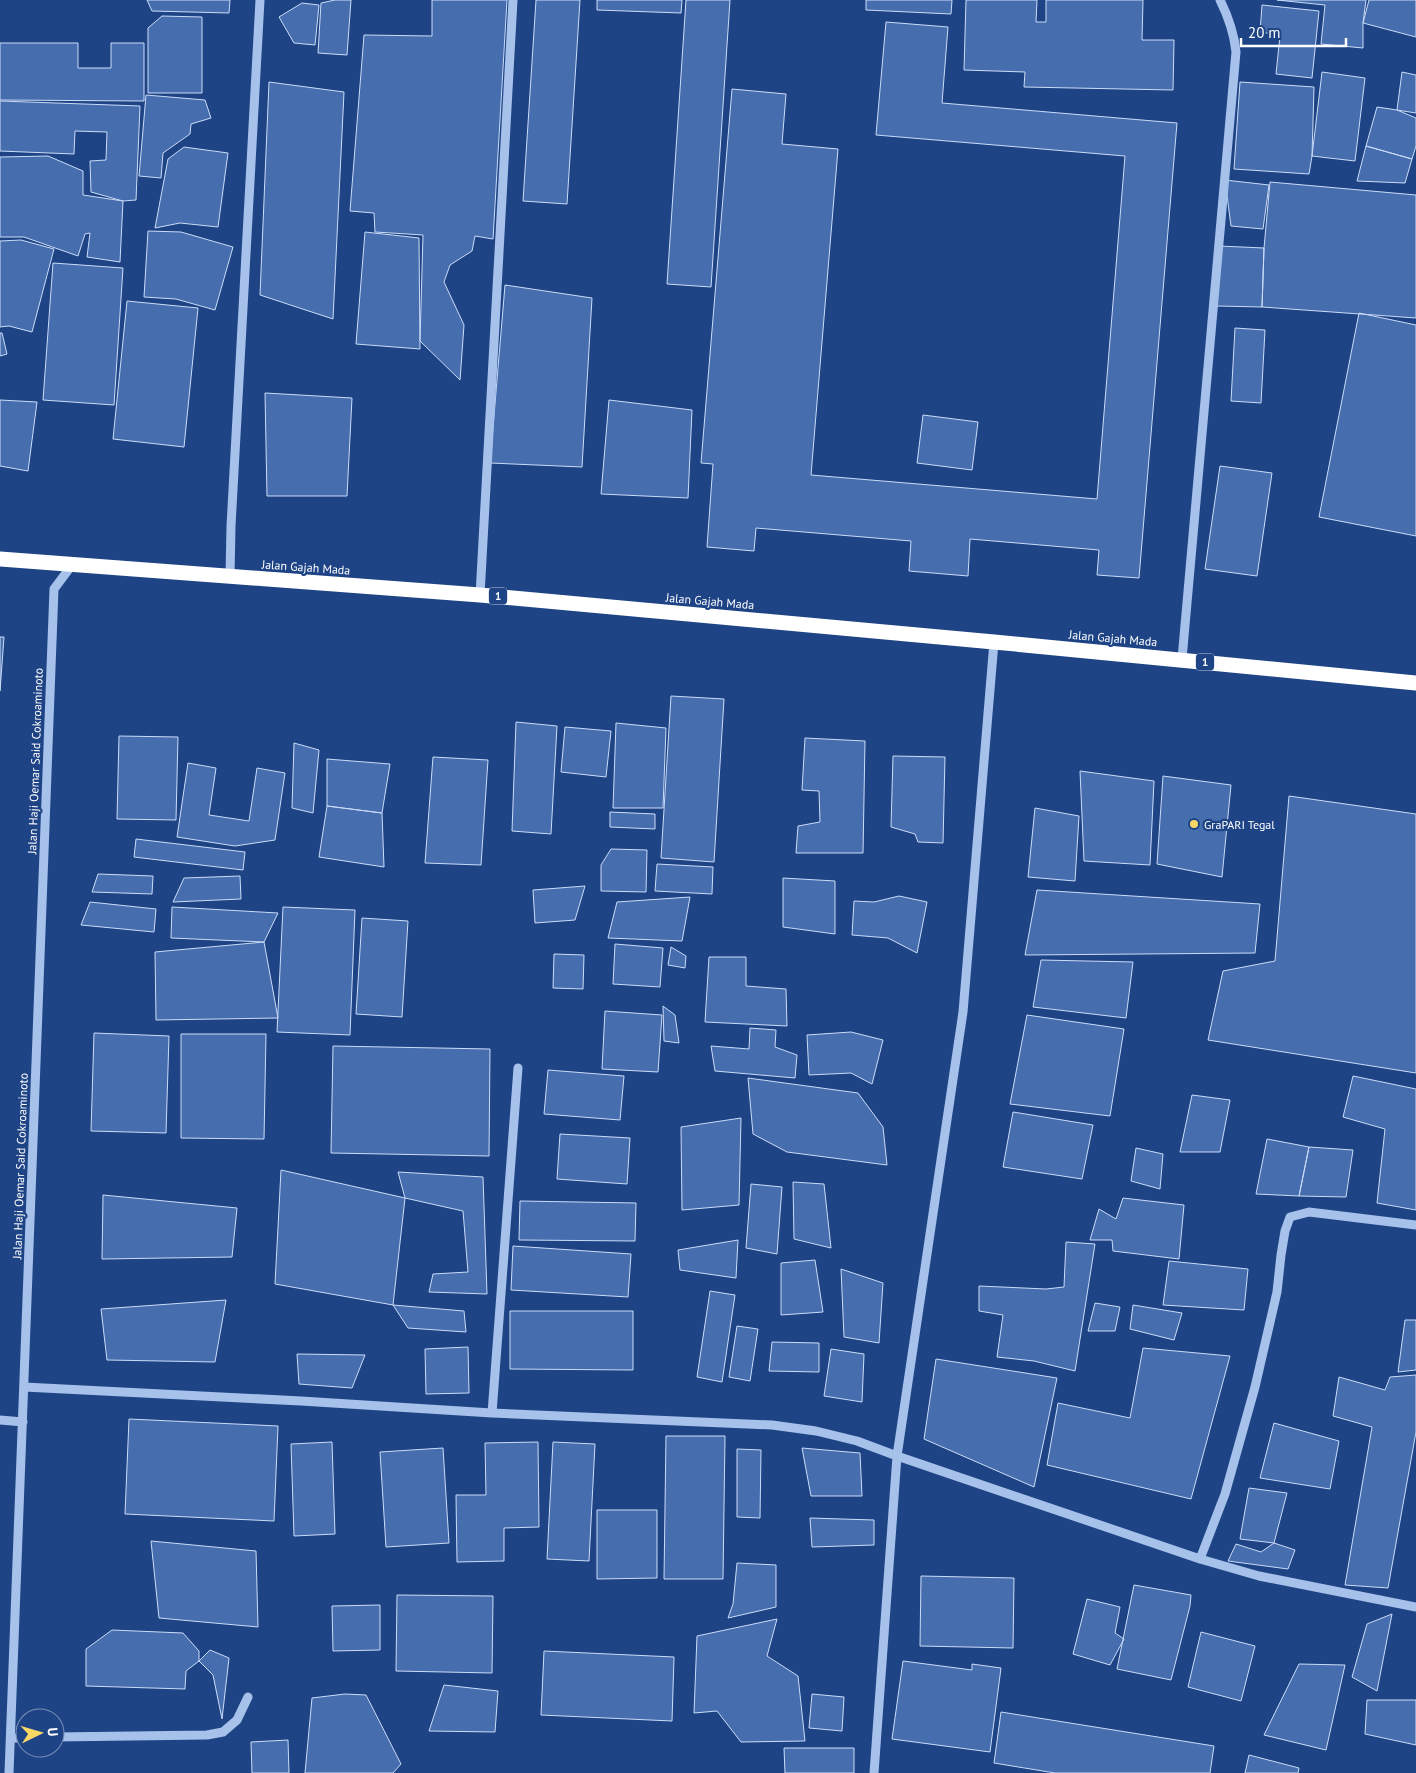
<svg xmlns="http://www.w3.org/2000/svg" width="1416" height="1773" font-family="'PT Sans',sans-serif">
  <rect width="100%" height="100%" fill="#1e4486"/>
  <path fill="#466eaf" stroke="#cbdcf8" d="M 147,0 L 230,0 L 229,13 L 152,11 Z
    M 335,0 L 351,0 L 347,55 L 318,53 L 321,3 Z
    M 432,0 L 507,0 L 493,239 L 475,236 L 472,251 L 450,265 L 444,282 L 464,325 L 460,380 L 420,341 L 423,235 L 375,232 L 374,213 L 350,211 L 364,35 L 432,36 Z
    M 536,0 L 580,0 L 567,204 L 523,201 Z
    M 597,0 L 682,0 L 681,13 L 597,10 Z
    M 686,0 L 730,0 L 711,287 L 667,284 Z
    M 866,0 L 952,0 L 951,14 L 866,10 Z
    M 966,0 L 1037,0 L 1036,22 L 1046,22 L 1046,0 L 1143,0 L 1142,40 L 1174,40 L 1173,90 L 1024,87 L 1025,72 L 964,70 Z
    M 1277,0 L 1366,0 L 1363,23 L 1363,48 L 1321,44 L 1325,5 Z
    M 1369,0 L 1416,0 L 1416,37 L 1363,23 Z
    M 302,3 L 319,5 L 315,45 L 294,43 L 279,17 Z
    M 1262,5 L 1319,11 L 1312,78 L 1276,74 L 1280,35 L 1260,32 Z
    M 162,16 L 202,17 L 202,93 L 148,93 L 148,28 Z
    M 886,22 L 948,27 L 942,103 L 1177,123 L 1139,578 L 1097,575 L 1099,550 L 970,539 L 968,576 L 909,571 L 911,541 L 756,528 L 754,551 L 707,547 L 713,464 L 701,463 L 732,89 L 786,94 L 782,144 L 838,149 L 811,475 L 1097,499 L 1125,156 L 876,135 Z
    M 0,43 L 78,43 L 78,68 L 111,68 L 111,43 L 144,43 L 144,101 L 0,100 Z
    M 1322,72 L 1365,78 L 1355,161 L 1312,156 Z
    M 1402,72 L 1416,75 L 1416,113 L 1397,110 Z
    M 269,82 L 344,92 L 333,319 L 260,295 Z
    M 1240,82 L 1314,87 L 1312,156 L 1309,174 L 1234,169 Z
    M 146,95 L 205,100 L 211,118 L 191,124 L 190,134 L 163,153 L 161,178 L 139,176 Z
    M 0,101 L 140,106 L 136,200 L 123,201 L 91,192 L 90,161 L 106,160 L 107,132 L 75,131 L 74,154 L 0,151 Z
    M 1377,107 L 1397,110 L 1416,118 L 1416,146 L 1412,159 L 1366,146 Z
    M 1366,146 L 1412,159 L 1405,183 L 1357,181 Z
    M 184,147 L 228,153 L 218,227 L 180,223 L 155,228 L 168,159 Z
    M 48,156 L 83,171 L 83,195 L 123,201 L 120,262 L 87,257 L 90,233 L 85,234 L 78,256 L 24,237 L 0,237 L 0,157 Z
    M 1225,180 L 1269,185 L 1263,229 L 1231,226 Z
    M 1270,182 L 1416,195 L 1416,318 L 1262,307 L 1264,248 Z
    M 148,231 L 181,232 L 233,247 L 215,310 L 176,299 L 144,297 Z
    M 365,232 L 419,238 L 420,349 L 356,344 Z
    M 21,240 L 54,249 L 32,332 L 9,326 L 0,327 L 0,241 Z
    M 1219,246 L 1264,248 L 1262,307 L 1217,306 Z
    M 53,263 L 123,268 L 114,405 L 43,400 Z
    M 505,285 L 592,298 L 582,467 L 490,463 Z
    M 127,301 L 198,308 L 184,447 L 113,439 Z
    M 1359,313 L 1416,325 L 1416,536 L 1319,517 Z
    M 1235,328 L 1265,330 L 1261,403 L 1231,401 Z
    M 0,333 L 2,333 L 7,354 L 0,356 Z
    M 265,393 L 352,398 L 347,496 L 267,496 Z
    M 0,400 L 37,402 L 28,471 L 0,466 Z
    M 609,400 L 692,410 L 688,498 L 601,494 Z
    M 923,415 L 978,422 L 972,470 L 917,463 Z
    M 1220,466 L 1272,473 L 1257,576 L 1205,569 Z
    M 0,637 L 4,637 L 0,691 Z
    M 671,696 L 724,699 L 714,862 L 661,858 Z
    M 516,722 L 557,726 L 551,834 L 512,831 Z
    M 616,723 L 666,728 L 663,808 L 613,808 Z
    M 565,727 L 611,731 L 606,777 L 561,772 Z
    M 119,736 L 178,737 L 176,820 L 117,819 Z
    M 805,738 L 865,741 L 863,853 L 796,853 L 798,826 L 820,822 L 819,791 L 802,790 Z
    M 294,743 L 319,750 L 313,813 L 292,808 Z
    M 893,756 L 945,757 L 943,843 L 918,842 L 915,834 L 891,827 Z
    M 433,757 L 488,760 L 481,865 L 425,863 Z
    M 327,759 L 390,764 L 382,813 L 327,806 Z
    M 188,763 L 216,768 L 209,815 L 249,821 L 257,768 L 285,773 L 275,840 L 235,846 L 177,837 Z
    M 1080,771 L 1154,781 L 1150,865 L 1084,861 Z
    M 1163,776 L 1231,785 L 1222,877 L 1157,864 Z
    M 1289,796 L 1416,814 L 1416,1073 L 1208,1040 L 1223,971 L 1275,961 Z
    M 327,806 L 382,813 L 384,867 L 319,857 Z
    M 1035,808 L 1079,816 L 1075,881 L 1028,877 Z
    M 610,812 L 655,814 L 655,829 L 610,827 Z
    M 136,839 L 245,852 L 243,870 L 134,857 Z
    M 611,849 L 647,850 L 646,892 L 601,891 L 601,865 Z
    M 657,864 L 713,867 L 712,894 L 655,891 Z
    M 98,874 L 153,876 L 152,894 L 92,892 Z
    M 240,876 L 241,899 L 173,902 L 184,878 Z
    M 783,878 L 835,881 L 835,934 L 783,927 Z
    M 585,886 L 575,920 L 535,923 L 533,890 Z
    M 1037,890 L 1260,904 L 1255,953 L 1025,955 Z
    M 899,896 L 927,902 L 917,953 L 888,938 L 852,935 L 854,901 L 874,902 Z
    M 690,897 L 682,941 L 608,938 L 617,902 Z
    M 90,902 L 156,909 L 154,932 L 81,925 Z
    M 172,907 L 278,913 L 264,942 L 171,938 Z
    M 283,907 L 355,910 L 350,1035 L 277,1032 Z
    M 362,918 L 408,921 L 402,1017 L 356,1014 Z
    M 264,942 L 278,1018 L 156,1020 L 155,952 Z
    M 615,944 L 663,948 L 660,987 L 613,984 Z
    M 671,947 L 686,956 L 685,968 L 668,965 Z
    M 554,954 L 584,955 L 583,989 L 553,988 Z
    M 709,957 L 746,957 L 746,986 L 786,989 L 787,1026 L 705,1022 Z
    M 1041,960 L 1133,962 L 1126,1018 L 1033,1007 Z
    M 663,1006 L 675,1015 L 679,1043 L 664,1041 Z
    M 605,1011 L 662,1015 L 658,1072 L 602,1069 Z
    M 1027,1015 L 1124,1029 L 1110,1116 L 1010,1104 Z
    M 750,1028 L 776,1030 L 775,1047 L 797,1055 L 795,1078 L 715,1071 L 711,1046 L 749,1049 Z
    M 851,1032 L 883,1040 L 872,1084 L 851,1073 L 809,1075 L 807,1035 Z
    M 94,1033 L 169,1036 L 166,1133 L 91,1131 Z
    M 181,1034 L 266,1034 L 264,1139 L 181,1138 Z
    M 333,1046 L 490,1049 L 489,1156 L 331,1153 Z
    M 548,1070 L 624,1076 L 620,1120 L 544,1114 Z
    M 1353,1076 L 1416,1089 L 1416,1210 L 1377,1203 L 1385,1129 L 1343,1117 Z
    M 748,1078 L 858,1093 L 883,1127 L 887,1165 L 787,1152 L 753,1134 Z
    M 1192,1095 L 1230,1100 L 1220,1152 L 1180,1152 Z
    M 1013,1112 L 1093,1125 L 1082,1179 L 1003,1167 Z
    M 741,1118 L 739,1205 L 682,1210 L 681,1127 Z
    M 560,1134 L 630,1138 L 627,1184 L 557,1179 Z
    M 1267,1139 L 1309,1147 L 1299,1196 L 1256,1194 Z
    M 1309,1147 L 1353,1150 L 1346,1197 L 1299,1196 Z
    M 1136,1148 L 1163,1154 L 1160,1189 L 1131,1181 Z
    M 281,1170 L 405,1198 L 393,1305 L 275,1284 Z
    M 398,1172 L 483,1177 L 487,1294 L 429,1292 L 433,1274 L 468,1272 L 463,1211 L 405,1198 Z
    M 793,1182 L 824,1184 L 831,1248 L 794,1239 Z
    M 751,1184 L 782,1187 L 777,1254 L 746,1248 Z
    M 103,1195 L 237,1208 L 232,1257 L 102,1259 Z
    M 1123,1198 L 1184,1205 L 1179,1259 L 1113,1251 L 1112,1240 L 1090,1240 L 1099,1209 L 1116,1219 Z
    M 520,1201 L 636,1203 L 635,1241 L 519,1240 Z
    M 738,1240 L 736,1278 L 680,1270 L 678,1250 Z
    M 1066,1242 L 1095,1244 L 1075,1371 L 1034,1361 L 997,1357 L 1003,1315 L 979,1311 L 979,1286 L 1046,1289 L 1064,1287 Z
    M 513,1246 L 631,1254 L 628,1297 L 511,1290 Z
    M 815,1260 L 823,1312 L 781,1315 L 781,1263 Z
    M 1169,1261 L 1248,1269 L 1244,1310 L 1163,1305 Z
    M 841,1269 L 883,1283 L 879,1343 L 844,1337 Z
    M 710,1291 L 735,1295 L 722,1382 L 697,1377 Z
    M 226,1300 L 215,1362 L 107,1360 L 101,1309 Z
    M 1095,1303 L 1120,1307 L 1115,1331 L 1088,1331 Z
    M 393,1305 L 464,1311 L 466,1332 L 408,1328 Z
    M 1133,1305 L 1182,1313 L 1174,1340 L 1130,1329 Z
    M 510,1311 L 633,1311 L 633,1370 L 510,1369 Z
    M 1405,1320 L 1416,1320 L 1416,1370 L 1398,1372 Z
    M 737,1326 L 758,1329 L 750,1381 L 729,1377 Z
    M 772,1342 L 819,1343 L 819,1372 L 769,1371 Z
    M 468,1347 L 469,1393 L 426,1394 L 425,1349 Z
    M 1143,1348 L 1230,1356 L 1191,1499 L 1047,1465 L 1058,1403 L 1130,1418 Z
    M 831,1349 L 864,1354 L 862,1402 L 824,1396 Z
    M 297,1354 L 365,1355 L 352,1388 L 299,1384 Z
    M 936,1359 L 1057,1378 L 1034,1487 L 924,1439 Z
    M 1416,1375 L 1416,1432 L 1388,1588 L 1345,1585 L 1372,1427 L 1333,1416 L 1339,1377 L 1385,1390 L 1390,1377 Z
    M 129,1419 L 278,1426 L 274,1521 L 125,1514 Z
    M 1274,1423 L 1339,1441 L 1330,1489 L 1260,1478 Z
    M 666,1436 L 725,1436 L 723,1579 L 664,1579 Z
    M 332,1442 L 335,1534 L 294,1536 L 291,1444 Z
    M 538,1442 L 539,1527 L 504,1528 L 504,1561 L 457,1562 L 456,1495 L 486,1495 L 485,1443 Z
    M 553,1442 L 595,1444 L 589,1561 L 547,1559 Z
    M 443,1448 L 449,1543 L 386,1547 L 380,1452 Z
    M 802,1448 L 860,1453 L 862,1496 L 811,1496 Z
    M 737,1449 L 761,1450 L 760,1518 L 737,1517 Z
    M 1249,1488 L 1287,1493 L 1274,1543 L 1240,1539 Z
    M 597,1510 L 657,1510 L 657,1578 L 597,1579 Z
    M 810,1518 L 874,1520 L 874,1545 L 812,1547 Z
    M 151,1541 L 256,1551 L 258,1627 L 159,1618 Z
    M 1274,1543 L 1295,1550 L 1288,1569 L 1228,1561 L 1236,1544 L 1261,1552 Z
    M 737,1563 L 776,1565 L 776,1607 L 728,1618 L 733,1604 Z
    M 921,1576 L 1014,1578 L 1013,1648 L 920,1646 Z
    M 1134,1585 L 1191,1595 L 1190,1606 L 1171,1680 L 1117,1669 Z
    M 397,1595 L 493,1596 L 492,1673 L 396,1671 Z
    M 1087,1599 L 1120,1607 L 1115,1633 L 1124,1639 L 1110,1665 L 1073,1654 Z
    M 380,1605 L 380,1650 L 333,1651 L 332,1606 Z
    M 1392,1614 L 1377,1691 L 1352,1677 L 1367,1624 Z
    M 777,1619 L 767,1656 L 798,1676 L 805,1741 L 741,1742 L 717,1711 L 694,1713 L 697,1636 Z
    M 112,1630 L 183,1633 L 199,1651 L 199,1661 L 186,1671 L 185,1689 L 86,1686 L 86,1649 Z
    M 1201,1632 L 1255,1646 L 1241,1701 L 1188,1687 Z
    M 210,1650 L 229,1658 L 222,1719 L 213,1675 L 199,1661 Z
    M 544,1651 L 674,1657 L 672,1721 L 541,1715 Z
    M 903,1661 L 972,1670 L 972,1664 L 1001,1668 L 990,1752 L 892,1739 Z
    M 1299,1664 L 1345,1665 L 1326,1750 L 1264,1735 Z
    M 444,1685 L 498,1691 L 495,1732 L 429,1731 Z
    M 345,1694 L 366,1695 L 401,1764 L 393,1773 L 305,1773 L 312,1698 Z
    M 812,1694 L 844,1697 L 842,1731 L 809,1728 Z
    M 1367,1700 L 1416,1700 L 1416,1745 L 1365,1734 Z
    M 1001,1712 L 1214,1746 L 1210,1773 L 1055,1773 L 994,1763 Z
    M 288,1740 L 289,1773 L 252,1773 L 251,1742 Z
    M 784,1748 L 854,1748 L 854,1773 L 785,1773 Z
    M 1249,1755 L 1299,1768 L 1298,1773 L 1245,1773 Z"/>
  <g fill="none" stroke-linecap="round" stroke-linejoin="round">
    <path stroke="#a6c1ea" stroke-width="9" d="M 230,577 L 231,526 L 260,0
      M 480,595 L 513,0
      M 1182,659 L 1236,52 C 1234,33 1229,18 1220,0
      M 24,1387 L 301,1401 L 492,1413 L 772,1425 L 816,1431 L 857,1441 L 897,1456 L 1200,1559 L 1259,1576 L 1416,1607
      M 492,1413 L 518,1068
      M 0,1420 L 23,1422
      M 1200,1559 L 1225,1494 L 1255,1387 L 1277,1292 L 1281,1255 L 1285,1231 L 1290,1217 L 1309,1212 L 1416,1225
      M 55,1737 L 207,1735 L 223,1732 L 237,1720 L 248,1697
      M 11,1738 L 25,1738
      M 9,1773 L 54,589 L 72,565
      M 874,1773 L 897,1456 L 963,1012 L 994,642"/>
    <path stroke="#fff" stroke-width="15" d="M 0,559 L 480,595 L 994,642 L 1416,683"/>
  </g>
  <circle fill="#fad865" stroke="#1e4486" stroke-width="2" cx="1194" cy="824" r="5"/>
  <g text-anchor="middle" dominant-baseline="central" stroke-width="4.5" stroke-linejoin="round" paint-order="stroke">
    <g fill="#1e4486" stroke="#bcc7db" stroke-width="1">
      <rect x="489" y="587.5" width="18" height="17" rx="4"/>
      <rect x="1196" y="653.5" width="18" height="17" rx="4"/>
    </g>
    <g font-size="11" font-weight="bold" fill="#fff">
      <text x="498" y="596">1</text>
      <text x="1205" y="662">1</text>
    </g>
    <g font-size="12" fill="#fff" stroke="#1e4486">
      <text transform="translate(306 567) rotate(4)">Jalan Gajah Mada</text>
      <text transform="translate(710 601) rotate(5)">Jalan Gajah Mada</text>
      <text transform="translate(1113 638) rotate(5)">Jalan Gajah Mada</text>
      <text transform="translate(35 761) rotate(-88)">Jalan Haji Oemar Said Cokroaminoto</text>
      <text transform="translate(20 1166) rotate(-88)">Jalan Haji Oemar Said Cokroaminoto</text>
    </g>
    <g font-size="12" fill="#fff" stroke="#1e4486" text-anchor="start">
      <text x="1204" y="824">GraPARI Tegal</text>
    </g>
  </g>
  <g transform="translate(40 1733) rotate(85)"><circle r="24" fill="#1e4486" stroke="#788fb6"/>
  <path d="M0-4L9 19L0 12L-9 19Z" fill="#fad865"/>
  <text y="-8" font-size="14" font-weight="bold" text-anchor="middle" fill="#ffffff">U</text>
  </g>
  <path d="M1241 38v8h105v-8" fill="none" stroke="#ffffff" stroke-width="2.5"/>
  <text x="1248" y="38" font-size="15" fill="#ffffff" stroke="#1e4486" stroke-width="4" paint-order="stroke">20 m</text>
</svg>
